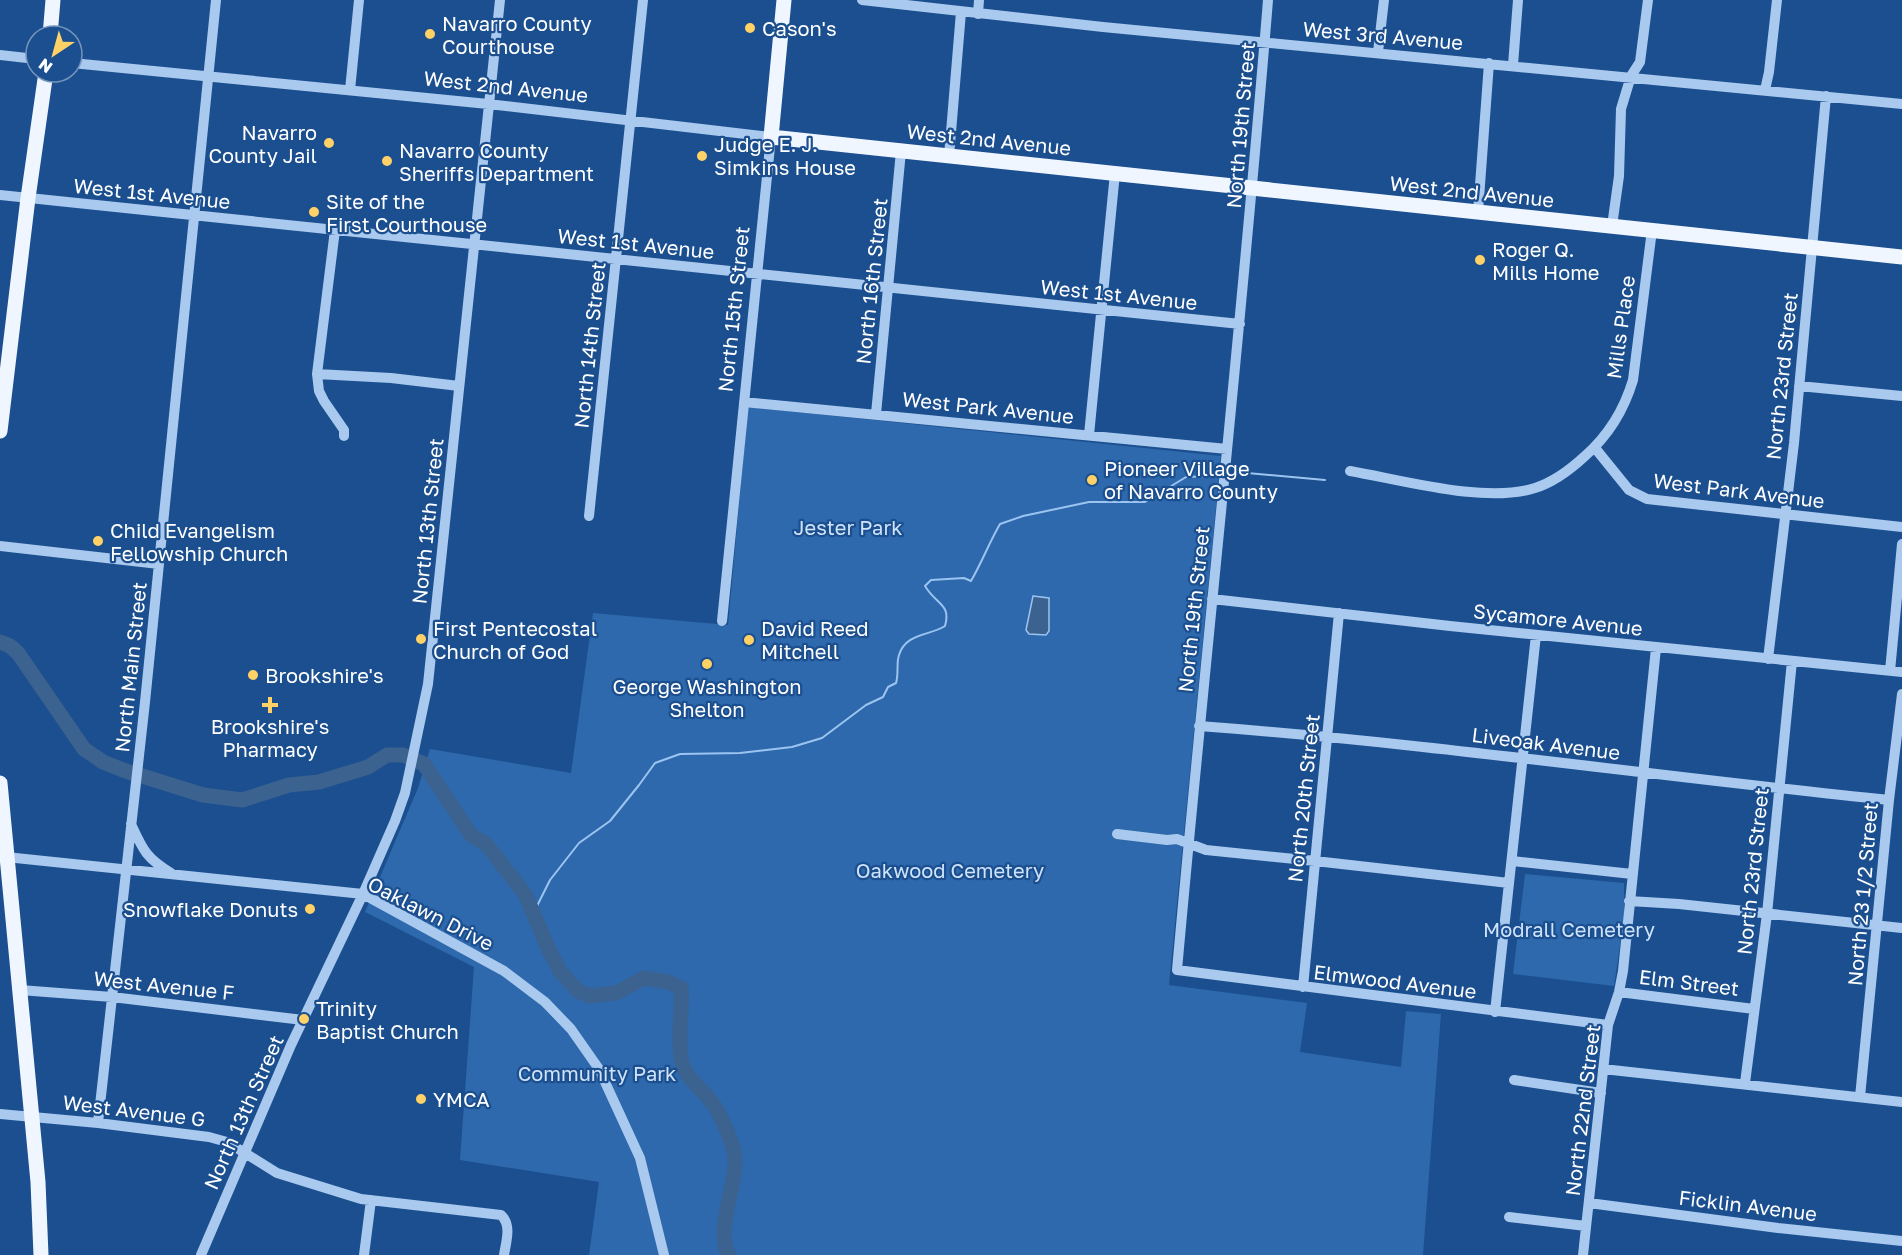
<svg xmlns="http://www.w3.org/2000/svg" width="1902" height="1255" font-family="'Golos Text',sans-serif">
  <rect width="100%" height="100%" fill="#1b4f8f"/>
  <path fill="#2e69ad" d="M 748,407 L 1221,456 L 1169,985 L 1307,1003 L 1300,1052 L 1401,1067 L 1406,1011 L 1441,1014 L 1423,1255 L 589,1255 L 599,1182 L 460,1160 L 474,967 L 365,912 L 418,788 L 430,749 L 571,773 L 593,613 L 728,625 Z
    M 1525,874 L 1624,883 L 1624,919 L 1614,986 L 1513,974 Z"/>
  <path fill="#3c6290" stroke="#9cc4f0" stroke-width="1.5" d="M 1033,596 L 1049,598 L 1049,631 L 1046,635 L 1029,634 L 1026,630 Z"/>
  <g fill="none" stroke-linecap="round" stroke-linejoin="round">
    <path stroke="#9cc4f0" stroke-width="2" d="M 1236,472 L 1325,480
      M 533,914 L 550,880 L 579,843 L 610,821 L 639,785 L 655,763 L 680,754 L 740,753 L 792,747 L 822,738 L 866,705 L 883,697 L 888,687 L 896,683 C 899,673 896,664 899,655 C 906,633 929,636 945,626 C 951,605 938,605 927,589 L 925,586 L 931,580 L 964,578 L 971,581 C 982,562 989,543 1000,524 L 1023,516 L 1089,502 L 1145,502 L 1186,477 L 1212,476"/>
    <path stroke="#3c6290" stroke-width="15" d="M 0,642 L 10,646 L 18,653 L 84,749 L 103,762 L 123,770 L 203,795 L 242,800 L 289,785 L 319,782 L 368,767 L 387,755 L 403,755 L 424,764 L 471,835 L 486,844 L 525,894 L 549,950 L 560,971 L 578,991 L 590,996 L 616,993 L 644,978 L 668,982 L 681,988 C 683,1010 676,1046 683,1066 C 689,1081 702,1089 711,1101 C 721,1114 734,1144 735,1160 C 736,1186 715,1232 729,1255"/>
    <path stroke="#a9c9ee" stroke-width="10" d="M 862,0 L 1103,27 L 1902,104
      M 1268,0 C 1242,324 1206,647 1177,970 L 1608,1025
      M 978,14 L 979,0
      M 1378,52 L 1384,0
      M 0,55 L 36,59
      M 72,63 L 488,104 L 771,137 L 722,621
      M 1513,65 L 1518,0
      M 350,90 L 359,0
      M 1765,90 L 1769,72 L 1777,0
      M 949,156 L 961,12
      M 0,195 L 1240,324
      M 1478,212 L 1489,63
      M 1612,226 L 1619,176 L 1621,109 L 1631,76 L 1640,62 L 1648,0
      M 335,230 L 317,374 L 319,391 L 324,401 L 344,430 L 344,436
      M 317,374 L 391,378 L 459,386
      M 1799,386 L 1902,396
      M 744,402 L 1227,449
      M 876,414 L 901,151
      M 1089,435 L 1115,173
      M 1595,448 L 1629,490 L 1647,499 L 1902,527
      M 1350,471 C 1402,480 1486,504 1535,488 C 1554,482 1571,469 1585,456 C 1609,435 1624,410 1633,380 L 1652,230
      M 589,516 L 643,0
      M 0,546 L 159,564
      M 1212,599 L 1450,626 L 1902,672
      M 1768,659 L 1794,443 L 1826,96
      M 1890,671 L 1902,544
      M 1199,726 C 1430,743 1659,777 1889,800
      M 131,824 C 143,850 146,858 171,873
      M 1117,834 L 1167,840 L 1177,839 L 1206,850 L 1315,861 L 1509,883
      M 6,857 L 363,894 L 504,971 L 545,1002 L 571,1029 L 599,1069 L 640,1158 L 664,1255
      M 1512,861 L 1632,874
      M 1629,901 L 1679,904 L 1902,928
      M 1303,987 L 1339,613
      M 20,990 L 112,997 L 303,1020
      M 1619,992 L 1754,1009
      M 1495,1012 L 1536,635
      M 1603,1069 L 1902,1102
      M 1514,1080 L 1601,1093
      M 1745,1083 L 1767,914 L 1792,661
      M 1860,1097 L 1889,800 L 1902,694
      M 0,1114 L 98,1123 L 209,1137 L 227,1142 L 277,1173 L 361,1199 L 501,1215 C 512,1225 506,1242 504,1255
      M 98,1123 L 145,702 L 216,0
      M 1589,1203 L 1778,1228 L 1902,1241
      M 1509,1217 L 1586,1226
      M 201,1255 L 291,1045 L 363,894 L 395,821 L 405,793 L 428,684 L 500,0
      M 364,1255 L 371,1200
      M 1583,1255 L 1608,1025 L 1619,992 L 1623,971 L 1656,648"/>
    <path stroke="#f0f6ff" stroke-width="15" d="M 784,0 L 771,137 L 1902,257
      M 50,36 L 53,0
      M 0,431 L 28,198 L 46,72
      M 0,783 L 38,1182 L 41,1255"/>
  </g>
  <g fill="#ffd166" stroke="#1b4f8f" stroke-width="2">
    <circle cx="750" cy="28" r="6"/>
    <circle cx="430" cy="34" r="6"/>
    <circle cx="329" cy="143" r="6"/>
    <circle cx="702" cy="156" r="6"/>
    <circle cx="387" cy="161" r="6"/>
    <circle cx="314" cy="212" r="6"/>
    <circle cx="1480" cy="260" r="6"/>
    <circle cx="1092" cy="480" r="6"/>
    <circle cx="98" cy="541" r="6"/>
    <circle cx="421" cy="639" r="6"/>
    <circle cx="749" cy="640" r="6"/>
    <circle cx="707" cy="664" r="6"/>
    <circle cx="253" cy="675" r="6"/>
    <path d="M267 696h6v6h6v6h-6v6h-6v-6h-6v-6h6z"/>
    <circle cx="310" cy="909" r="6"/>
    <circle cx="304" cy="1019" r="6"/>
    <circle cx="421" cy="1099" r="6"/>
  </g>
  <g text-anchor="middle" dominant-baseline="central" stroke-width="4.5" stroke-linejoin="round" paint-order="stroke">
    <g font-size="20" fill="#fff" stroke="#1b4f8f" text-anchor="start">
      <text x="442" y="23">Navarro County<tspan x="442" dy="23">Courthouse</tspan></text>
      <text x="762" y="28">Cason's</text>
      <text x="317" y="132" text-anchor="end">Navarro<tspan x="317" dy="23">County Jail</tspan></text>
      <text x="714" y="144">Judge E. J.<tspan x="714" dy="23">Simkins House</tspan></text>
      <text x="399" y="150">Navarro County<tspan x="399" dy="23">Sheriffs Department</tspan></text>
      <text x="326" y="201">Site of the<tspan x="326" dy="23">First Courthouse</tspan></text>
      <text x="1492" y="249">Roger Q.<tspan x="1492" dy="23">Mills Home</tspan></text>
      <text x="1104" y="468">Pioneer Village<tspan x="1104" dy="23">of Navarro County</tspan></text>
      <text x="110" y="530">Child Evangelism<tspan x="110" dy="23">Fellowship Church</tspan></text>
      <text x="433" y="628">First Pentecostal<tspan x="433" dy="23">Church of God</tspan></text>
      <text x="761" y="628">David Reed<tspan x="761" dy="23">Mitchell</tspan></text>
      <text x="265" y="675">Brookshire's</text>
      <text x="707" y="686" text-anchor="middle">George Washington<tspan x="707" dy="23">Shelton</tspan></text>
      <text x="270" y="726" text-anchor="middle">Brookshire's<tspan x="270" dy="23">Pharmacy</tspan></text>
      <text x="298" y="909" text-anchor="end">Snowflake Donuts</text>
      <text x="316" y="1008">Trinity<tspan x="316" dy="23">Baptist Church</tspan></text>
      <text x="433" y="1099">YMCA</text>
    </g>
    <g font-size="20" fill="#fff" stroke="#1b4f8f">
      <text transform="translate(1383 35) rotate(5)">West 3rd Avenue</text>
      <text transform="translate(506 86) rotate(6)">West 2nd Avenue</text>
      <text transform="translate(1240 125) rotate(-85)">North 19th Street</text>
      <text transform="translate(989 139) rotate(6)">West 2nd Avenue</text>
      <text transform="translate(1472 191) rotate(6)">West 2nd Avenue</text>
      <text transform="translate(152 193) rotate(6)">West 1st Avenue</text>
      <text transform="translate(636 243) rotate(6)">West 1st Avenue</text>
      <text transform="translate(871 281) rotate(-84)">North 16th Street</text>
      <text transform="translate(1119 294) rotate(6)">West 1st Avenue</text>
      <text transform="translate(733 309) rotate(-84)">North 15th Street</text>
      <text transform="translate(1620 327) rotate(-82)">Mills Place</text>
      <text transform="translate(589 345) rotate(-84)">North 14th Street</text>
      <text transform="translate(1781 376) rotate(-84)">North 23rd Street</text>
      <text transform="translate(988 407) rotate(6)">West Park Avenue</text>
      <text transform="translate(1739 490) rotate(7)">West Park Avenue</text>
      <text transform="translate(427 521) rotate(-84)">North 13th Street</text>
      <text transform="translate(1193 609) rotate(-84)">North 19th Street</text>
      <text transform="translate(1558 619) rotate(6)">Sycamore Avenue</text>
      <text transform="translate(130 667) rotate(-84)">North Main Street</text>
      <text transform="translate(1546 743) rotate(7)">Liveoak Avenue</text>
      <text transform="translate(1303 798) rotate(-84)">North 20th Street</text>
      <text transform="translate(1752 871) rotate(-84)">North 23rd Street</text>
      <text transform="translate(1862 894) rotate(-85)">North 23 1/2 Street</text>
      <text transform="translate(431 913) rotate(27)">Oaklawn Drive</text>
      <text transform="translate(1395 981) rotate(7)">Elmwood Avenue</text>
      <text transform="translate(1689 982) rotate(7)">Elm Street</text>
      <text transform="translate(164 985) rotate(6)">West Avenue F</text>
      <text transform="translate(134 1110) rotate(7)">West Avenue G</text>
      <text transform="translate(1582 1110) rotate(-83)">North 22nd Street</text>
      <text transform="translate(243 1112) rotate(-66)">North 13th Street</text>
      <text transform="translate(1748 1205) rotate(7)">Ficklin Avenue</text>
    </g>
    <g font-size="20" fill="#cfe3fa" stroke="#1b4f8f">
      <text x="848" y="527">Jester Park</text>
      <text x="950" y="870">Oakwood Cemetery</text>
      <text x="1569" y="929">Modrall Cemetery</text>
      <text x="597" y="1073">Community Park</text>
    </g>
  </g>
  <g transform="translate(54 54) rotate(216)"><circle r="28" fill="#1b4f8f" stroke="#7695bc" stroke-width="1.5"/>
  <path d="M0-4.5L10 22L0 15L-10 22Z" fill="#ffd166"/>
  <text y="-9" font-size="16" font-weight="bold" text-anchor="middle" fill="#ffffff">N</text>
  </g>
</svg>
